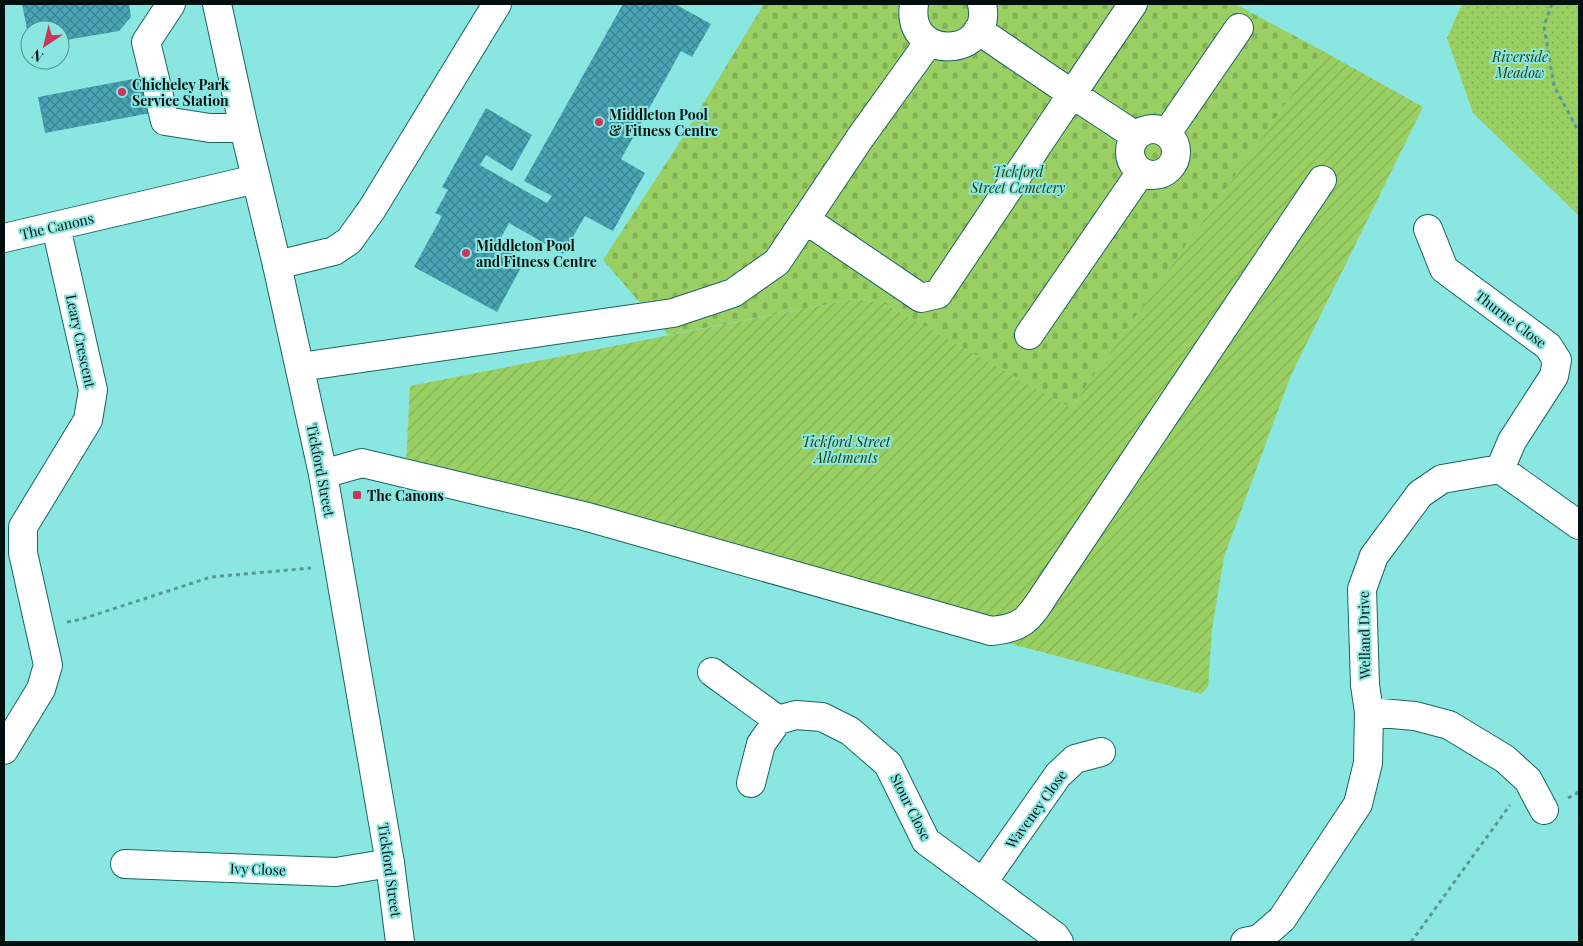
<svg xmlns="http://www.w3.org/2000/svg" width="1583" height="946" font-family="'Playfair Display',serif">
  <defs>
    <pattern id="cemetery-stones" width="16" height="16" patternUnits="userSpaceOnUse" patternTransform="scale(1.25)"><rect width="16" height="16" fill="#9ad063"/><path d="M2 7V4a2 2 0 0 1 4 0v3zM10 15v-3a2 2 0 0 1 4 0v3z" fill="#83b255"/></pattern>
    <pattern id="park-dots" width="8" height="8" patternUnits="userSpaceOnUse" patternTransform="scale(1.25)"><rect width="8" height="8" fill="#9ad063"/><path d="M2 2h.1M6 6h.1" fill="none" stroke="#83b255" stroke-width="1.8" stroke-linecap="round"/></pattern>
    <pattern id="garden-furrows" width="10" height="10" patternUnits="userSpaceOnUse" patternTransform="scale(1.25)"><rect width="10" height="10" fill="#9ad063"/><path d="M-1 1l2-2M0 10L10 0M9 11l2-2" fill="none" stroke="#83b255"/></pattern>
    <pattern id="building-cross-hatch" width="8" height="8" patternUnits="userSpaceOnUse" patternTransform="scale(1.25)"><rect width="8" height="8" fill="#48a3b3"/><path d="M0 0l8 8M0 8l8-8" fill="none" stroke="#3a8390"/></pattern>
  </defs>
  <rect width="100%" height="100%" fill="#89e6e1"/>
  <path fill="url(#cemetery-stones)" d="M 764,4 L 1235,4 L 1323,51 L 1071,408 L 885,304 L 855,299 L 668,335 L 603,260 L 678,145 Z"/>
  <path fill="url(#park-dots)" d="M 1462,4 L 1579,4 L 1579,216 L 1473,113 L 1447,38 Z"/>
  <path fill="url(#garden-furrows)" d="M 1323,51 L 1423,107 L 1291,375 L 1224,557 L 1212,629 L 1208,687 L 1201,694 L 405,484 L 410,386 L 855,299 L 885,304 L 1071,408 Z"/>
  <path fill="url(#building-cross-hatch)" d="M 22,4 L 129,4 L 131,17 L 119,31 L 60,41 L 60,30 L 30,30 L 29,39 Z
    M 623,4 L 675,4 L 711,24 L 692,57 L 681,51 L 621,159 L 645,173 L 613,231 L 585,216 L 563,254 L 509,223 L 497,245 L 525,260 L 497,312 L 414,267 L 442,216 L 435,213 L 448,190 L 442,187 L 486,108 L 532,135 L 512,171 L 486,155 L 480,165 L 547,203 L 552,196 L 524,181 Z
    M 154,75 L 161,111 L 45,133 L 38,97 Z"/>
  <g fill="none" stroke-linecap="round" stroke-linejoin="round">
    <g stroke="#196562" stroke-width="30">
      <path id="minor" d="M 171,4 L 146,42 L 165,121 L 210,128 L 244,128
        M 914,4 C 905,63 994,58 982,4
        M 1133,4 L 1072,94 L 1136,136
        M1130 152a23 23 0 1 1 46 0a23 23 0 1 1-46 0Z
        M 1167,133 L 1239,28
        M 806,220 L 921,298 L 938,294 L 1072,94 L 978,30
        M 1428,229 L 1444,269 L 1548,346 L 1557,360 L 1554,376 L 1512,441 L 1500,469
        M 4,238 L 256,179
        M 277,265 L 334,251 L 349,241 L 372,209 L 497,4
        M 1029,335 L 1141,172
        M 300,367 L 673,313 L 733,293 L 777,262 L 860,138 L 929,42
        M 323,474 L 362,463 L 584,516 L 991,631 C 1027,628 1030,616 1049,588 L 1322,180
        M 712,672 L 778,720
        M 1369,712 L 1415,716 L 1449,725 L 1505,759 L 1528,780 L 1544,810
        M 4,750 L 41,689 L 48,665 L 23,553 L 23,527 L 88,420 L 93,390 L 56,227
        M 751,783 L 761,744 L 778,720 L 796,715 L 822,717 L 850,731 L 888,764 L 926,841 L 1055,936 L 1059,942
        M 125,864 L 336,872 L 390,863
        M 983,882 L 1058,775 L 1075,759 L 1101,752
        M 1245,942 L 1259,939 L 1282,919 L 1358,804 L 1368,763 L 1369,712 L 1365,685 L 1362,589 L 1374,556 L 1420,494 L 1442,479 L 1500,469 L 1579,525"/>
    </g>
    <g stroke="#196562" stroke-width="30">
      <path id="major" d="M 217,4 L 244,128 L 277,265 L 323,474 L 390,863 L 400,942"/>
    </g>
    <path stroke="#589995" stroke-width="3" stroke-dasharray="4 4" stroke-linecap="butt" d="M 1552,4 L 1544,26 L 1554,86 L 1579,132
      M 67,622 L 82,619 L 211,577 L 311,568
      M 1568,798 L 1576,794 L 1579,789
      M 1411,942 L 1510,805"/>
    <use href="#minor" stroke="#fff" stroke-width="28"/>
    <use href="#major" stroke="#fff" stroke-width="28"/>
  </g>
  <g fill="#c8385b" stroke="#89e6e1" stroke-width="2">
    <circle cx="122" cy="92" r="5"/>
    <circle cx="599" cy="122" r="5"/>
    <circle cx="466" cy="253" r="5"/>
    <rect x="352" y="490" width="10" height="10" rx="2.5"/>
  </g>
  <g text-anchor="middle" dominant-baseline="central" stroke-width="4" stroke-linejoin="round" paint-order="stroke">
    <g font-size="14" font-style="italic" fill="#253c09" stroke="#89e6e1">
      <text x="1520" y="56">Riverside<tspan x="1520" dy="16">Meadow</tspan></text>
      <text x="1018" y="171">Tickford<tspan x="1018" dy="16">Street Cemetery</tspan></text>
      <text x="846" y="441">Tickford Street<tspan x="846" dy="16">Allotments</tspan></text>
    </g>
    <g font-size="14" font-weight="bold" fill="#00100f" stroke="#89e6e1" text-anchor="start">
      <text x="132" y="84">Chicheley Park<tspan x="132" dy="16">Service Station</tspan></text>
      <text x="609" y="114">Middleton Pool<tspan x="609" dy="16">&amp; Fitness Centre</tspan></text>
      <text x="476" y="245">Middleton Pool<tspan x="476" dy="16">and Fitness Centre</tspan></text>
      <text x="367" y="495">The Canons</text>
    </g>
    <g font-size="14" fill="#00100f" stroke="#89e6e1">
      <text transform="translate(57 226) rotate(-13)">The Canons</text>
      <text transform="translate(1511 319) rotate(37)">Thurne Close</text>
      <text transform="translate(81 341) rotate(78)">Leary Crescent</text>
      <text transform="translate(321 470) rotate(79)">Tickford Street</text>
      <text transform="translate(1364 635) rotate(-91)">Welland Drive</text>
      <text transform="translate(911 807) rotate(63)">Stour Close</text>
      <text transform="translate(1036 809) rotate(-54)">Waveney Close</text>
      <text transform="translate(258 869) rotate(2)">Ivy Close</text>
      <text transform="translate(390 870) rotate(82)">Tickford Street</text>
    </g>
  </g>
  <rect width="1583" height="946" fill="none" stroke="#00100f" stroke-width="10"/>
  <g transform="translate(45 45) rotate(215)"><circle r="24" fill="#89e6e1" stroke="#52908d"/>
  <path d="M0-4L9 19L0 12L-9 19Z" fill="#c8385b"/>
  <text y="-8" font-size="14" font-weight="bold" text-anchor="middle" fill="#00100f">N</text>
  </g>
</svg>
